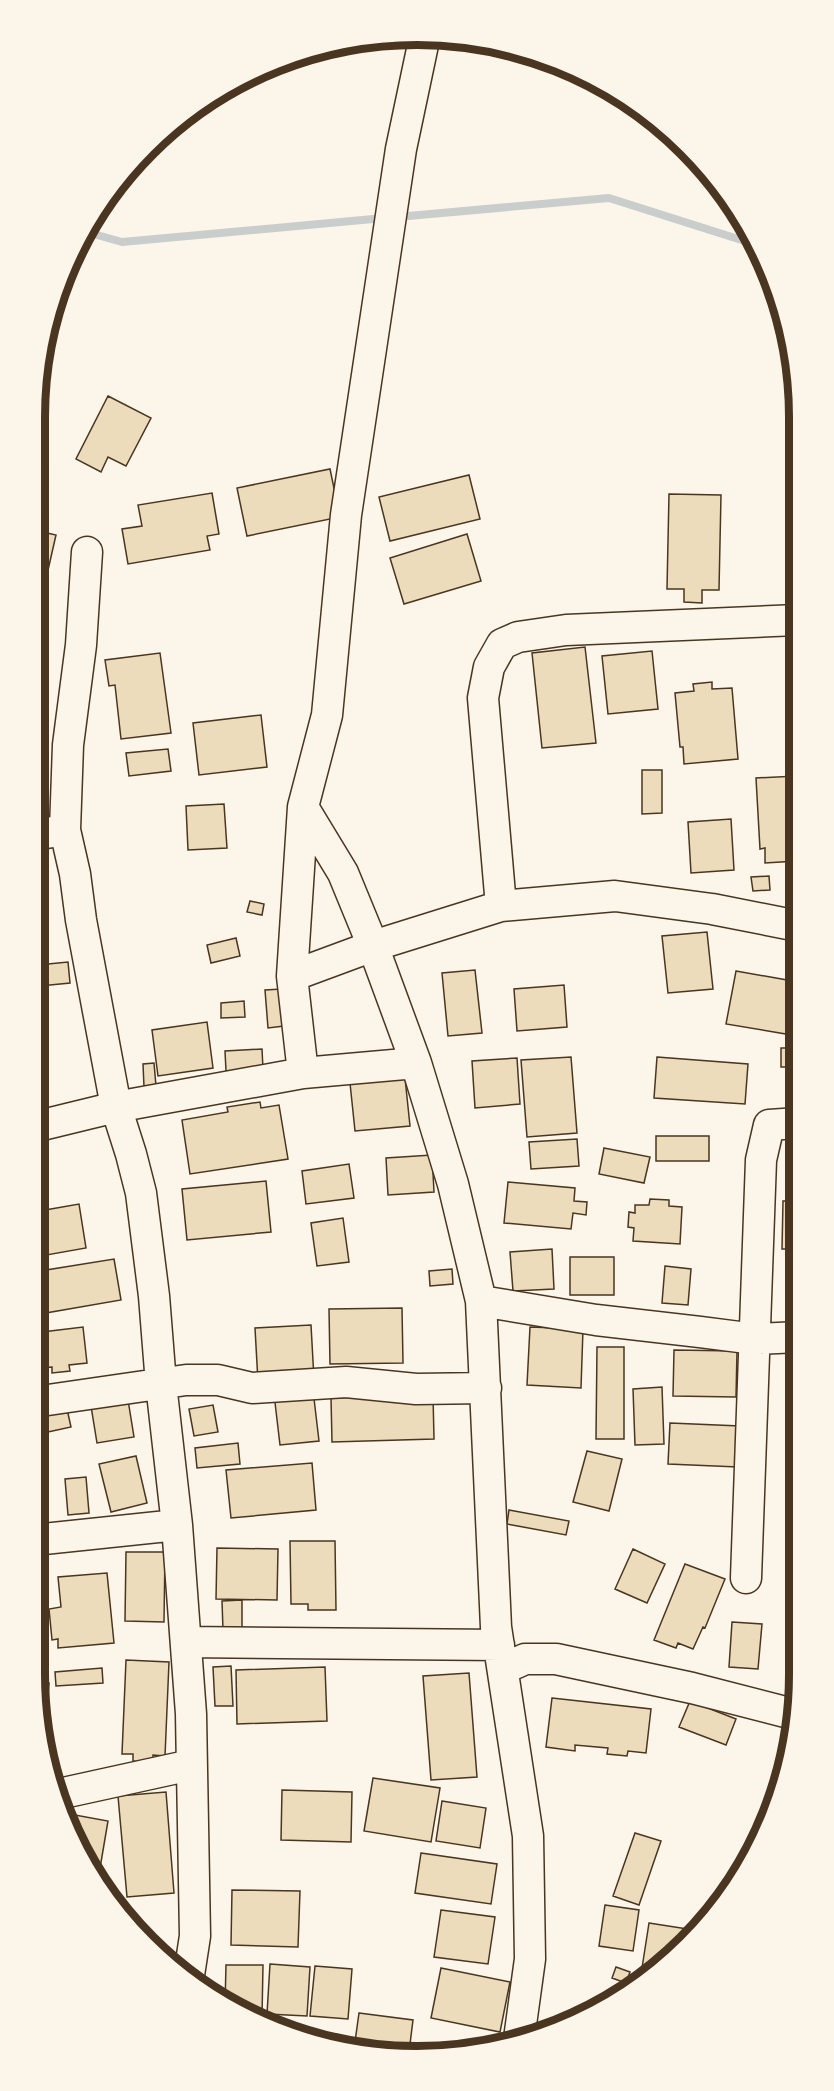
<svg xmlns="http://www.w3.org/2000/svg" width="834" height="2091" font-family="Georgia,serif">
  <rect width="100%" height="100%" fill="#fbf6e9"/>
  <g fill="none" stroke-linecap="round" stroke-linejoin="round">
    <path stroke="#c9cecd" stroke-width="8" d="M 397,217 L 609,198 L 754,244
      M 90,233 L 122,242 L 384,218"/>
  </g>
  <path fill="#ecdcbc" stroke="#4a3520" stroke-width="1.5" d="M 108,396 L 151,418 L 126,466 L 108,457 L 101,472 L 76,459 Z
    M 330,469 L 340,517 L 247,536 L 237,488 Z
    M 469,475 L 480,519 L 390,541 L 379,497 Z
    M 212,493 L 219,534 L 207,536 L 210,550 L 128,564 L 122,529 L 142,526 L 138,505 Z
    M 669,494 L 721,495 L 719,590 L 702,590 L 702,603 L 684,602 L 684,589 L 667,589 Z
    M 34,530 L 56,535 L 38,614 L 34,613 Z
    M 467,534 L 481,581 L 404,604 L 390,558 Z
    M 585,647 L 596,743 L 542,748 L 532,653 Z
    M 652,651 L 658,709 L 608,714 L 602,656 Z
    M 160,653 L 171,733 L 121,739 L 115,685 L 109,686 L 105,660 Z
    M 712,682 L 712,689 L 732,688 L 738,759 L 684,764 L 683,747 L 680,747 L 675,693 L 694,691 L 693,684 Z
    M 261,715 L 267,767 L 199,775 L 193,723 Z
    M 168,749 L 171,771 L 129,776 L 126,753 Z
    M 642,770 L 662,770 L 662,813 L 642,814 Z
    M 797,776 L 797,861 L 765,863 L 765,848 L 760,849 L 756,778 Z
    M 224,804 L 227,848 L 188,850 L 186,806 Z
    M 731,819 L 734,870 L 691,873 L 688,822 Z
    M 769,876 L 770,890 L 753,891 L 751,877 Z
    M 797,876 L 798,891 L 788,892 L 787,877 Z
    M 250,901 L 264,904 L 262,915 L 247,912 Z
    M 707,932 L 713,989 L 668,993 L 662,936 Z
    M 236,938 L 240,956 L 211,963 L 207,945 Z
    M 68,962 L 70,983 L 40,986 L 38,965 Z
    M 475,970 L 482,1033 L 448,1036 L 442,973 Z
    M 736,971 L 798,982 L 798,1036 L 726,1024 Z
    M 564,985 L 567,1027 L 517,1031 L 514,989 Z
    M 282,989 L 284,1026 L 268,1028 L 265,990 Z
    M 244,1001 L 245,1017 L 221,1018 L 221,1003 Z
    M 207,1022 L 213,1068 L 158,1076 L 152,1030 Z
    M 781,1048 L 798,1048 L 798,1067 L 781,1067 Z
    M 262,1049 L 263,1069 L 226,1071 L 225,1051 Z
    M 571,1057 L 577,1133 L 527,1137 L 521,1060 Z
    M 657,1057 L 748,1064 L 745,1104 L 654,1098 Z
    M 517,1058 L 520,1104 L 475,1108 L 472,1061 Z
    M 154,1063 L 156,1086 L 144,1087 L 143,1064 Z
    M 405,1078 L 410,1126 L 355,1131 L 350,1083 Z
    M 260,1102 L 261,1108 L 279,1105 L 288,1159 L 190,1174 L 182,1120 L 228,1112 L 227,1107 Z
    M 656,1136 L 709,1136 L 709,1161 L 656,1161 Z
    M 577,1139 L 579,1166 L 531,1169 L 529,1142 Z
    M 604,1148 L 650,1157 L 644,1183 L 599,1174 Z
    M 432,1155 L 434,1192 L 388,1195 L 386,1158 Z
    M 349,1164 L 354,1198 L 306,1204 L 302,1171 Z
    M 266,1181 L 271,1232 L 187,1240 L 182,1189 Z
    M 508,1182 L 575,1188 L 574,1201 L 587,1202 L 586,1215 L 573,1213 L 571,1229 L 504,1223 Z
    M 650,1199 L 669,1200 L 669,1206 L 682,1207 L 680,1244 L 633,1241 L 634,1228 L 628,1227 L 629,1212 L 635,1213 L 635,1205 L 649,1205 Z
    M 783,1201 L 798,1201 L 798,1249 L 782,1249 Z
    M 79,1204 L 86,1248 L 41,1256 L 38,1240 L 34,1241 L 34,1212 Z
    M 343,1218 L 349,1262 L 317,1266 L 311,1223 Z
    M 552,1249 L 554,1289 L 513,1291 L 510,1252 Z
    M 570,1257 L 614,1257 L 614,1295 L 570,1295 Z
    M 788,1257 L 798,1258 L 799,1307 L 787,1307 Z
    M 114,1259 L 121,1300 L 34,1315 L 34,1272 Z
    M 665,1266 L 691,1269 L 688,1305 L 662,1303 Z
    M 452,1269 L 453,1284 L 430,1286 L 429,1271 Z
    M 402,1308 L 403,1363 L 330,1364 L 329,1309 Z
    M 311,1325 L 314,1379 L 258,1382 L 255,1328 Z
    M 83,1327 L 87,1363 L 69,1365 L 70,1371 L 52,1373 L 52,1367 L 37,1368 L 34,1333 Z
    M 530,1327 L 583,1329 L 581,1388 L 527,1385 Z
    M 597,1347 L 624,1347 L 624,1439 L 596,1439 Z
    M 674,1350 L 737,1351 L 736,1397 L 673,1396 Z
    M 662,1387 L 664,1444 L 635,1445 L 633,1389 Z
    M 313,1390 L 319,1441 L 280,1445 L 274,1394 Z
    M 797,1391 L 799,1391 L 799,1427 L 793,1427 Z
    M 433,1395 L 434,1439 L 332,1442 L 331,1398 Z
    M 128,1400 L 134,1437 L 97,1443 L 91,1406 Z
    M 213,1405 L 218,1432 L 194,1436 L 189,1409 Z
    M 67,1409 L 71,1427 L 34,1435 L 34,1416 Z
    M 670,1423 L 740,1426 L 738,1467 L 668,1464 Z
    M 238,1443 L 240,1464 L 197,1468 L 195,1448 Z
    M 587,1451 L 622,1459 L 609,1511 L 573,1502 Z
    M 136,1456 L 147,1503 L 111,1512 L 99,1464 Z
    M 312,1463 L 316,1510 L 231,1518 L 226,1470 Z
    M 86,1477 L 89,1513 L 68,1515 L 65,1479 Z
    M 509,1510 L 569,1521 L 566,1535 L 507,1524 Z
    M 290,1541 L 335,1541 L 336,1610 L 308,1610 L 308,1604 L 291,1604 Z
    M 217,1548 L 278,1549 L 277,1600 L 216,1599 Z
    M 633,1549 L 665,1564 L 647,1603 L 615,1589 Z
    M 126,1552 L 165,1552 L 164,1622 L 125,1621 Z
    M 34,1560 L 38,1560 L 42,1613 L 34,1613 Z
    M 685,1564 L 725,1579 L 705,1628 L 703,1627 L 693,1649 L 678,1643 L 676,1648 L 654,1640 Z
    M 107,1573 L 114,1643 L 58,1648 L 58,1639 L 52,1640 L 49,1609 L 61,1607 L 58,1577 Z
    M 799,1586 L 799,1611 L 793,1612 L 791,1587 Z
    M 242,1600 L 242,1629 L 223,1630 L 222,1601 Z
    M 732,1622 L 762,1624 L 758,1669 L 729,1667 Z
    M 126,1660 L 169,1662 L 165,1756 L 153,1755 L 153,1762 L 133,1761 L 133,1754 L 122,1754 Z
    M 231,1666 L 233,1706 L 215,1706 L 213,1667 Z
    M 325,1667 L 327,1721 L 237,1724 L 236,1670 Z
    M 102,1668 L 103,1683 L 56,1686 L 55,1672 Z
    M 469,1673 L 477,1777 L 431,1780 L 423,1676 Z
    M 36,1682 L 49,1683 L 45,1739 Z
    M 552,1698 L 651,1709 L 646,1753 L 628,1751 L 627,1756 L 607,1754 L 608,1748 L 575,1745 L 575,1751 L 546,1747 Z
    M 690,1701 L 736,1719 L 726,1745 L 679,1727 Z
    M 373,1778 L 440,1788 L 431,1842 L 364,1831 Z
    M 282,1790 L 352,1792 L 351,1842 L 281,1840 Z
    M 166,1792 L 174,1893 L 127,1897 L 118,1796 Z
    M 442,1801 L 486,1808 L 480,1848 L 436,1841 Z
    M 64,1813 L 108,1821 L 99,1874 Z
    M 635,1833 L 661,1841 L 639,1905 L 613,1896 Z
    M 421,1853 L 497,1864 L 491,1904 L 415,1893 Z
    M 232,1890 L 300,1891 L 298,1947 L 231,1945 Z
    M 605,1905 L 639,1910 L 633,1951 L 599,1946 Z
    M 441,1910 L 495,1917 L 488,1964 L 434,1957 Z
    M 649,1923 L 694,1930 L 650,1969 L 642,1968 Z
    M 270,1964 L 310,1967 L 307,2016 L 267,2014 Z
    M 226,1965 L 263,1965 L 262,2017 L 225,2005 Z
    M 315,1966 L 352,1969 L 348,2019 L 310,2016 Z
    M 616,1967 L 630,1972 L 626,1983 L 612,1978 Z
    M 441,1968 L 510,1982 L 500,2032 L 431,2018 Z
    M 359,2013 L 413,2020 L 409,2052 L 367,2053 L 354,2049 Z"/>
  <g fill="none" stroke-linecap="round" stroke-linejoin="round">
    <g stroke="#4a3520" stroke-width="33">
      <path id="minor" d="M 303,807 L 343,873 L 373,946 L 416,1063 L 453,1184 L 481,1301 L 496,1627 L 528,1836 L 530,1959 L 519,2039
        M 65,830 L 68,745 L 81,645 L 87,552
        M 34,835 L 65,830 L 75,874 L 81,920 L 116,1107 L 131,1154 L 141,1193 L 154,1296 L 161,1384 L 177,1525 L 191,1714 L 195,1936 L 189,1975
        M 501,906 L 483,698 L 489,667 L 502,644 L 518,637 L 566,630 L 797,620
        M 292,976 L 373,946 L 501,906 L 615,896 L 712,909 L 798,926
        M 303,1073 L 292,976 L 303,807 L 327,715 L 346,515 L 401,149 L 424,40
        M 34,1127 L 116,1107 L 303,1073 L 416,1063
        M 481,1301 L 596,1320 L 700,1332 L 755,1339 L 799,1337
        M 34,1402 L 186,1380 L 218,1380 L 252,1388 L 346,1382 L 416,1389 L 486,1388
        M 34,1540 L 177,1525
        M 746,1578 L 761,1160 L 769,1125 L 798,1123
        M 186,1642 L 499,1645
        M 503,1669 L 525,1659 L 556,1659 L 692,1688 L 793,1714
        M 54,1795 L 191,1765"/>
    </g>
    <use href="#minor" stroke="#fbf6e9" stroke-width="30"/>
  </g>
  <path d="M0 0H834V2091H0ZM417 45H417A372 372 0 0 1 789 417V1674A372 372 0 0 1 417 2046H417A372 372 0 0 1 45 1674V417A372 372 0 0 1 417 45Z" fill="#fbf6e9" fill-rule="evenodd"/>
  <path fill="none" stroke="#4a3520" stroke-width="8" d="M417 45H417A372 372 0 0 1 789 417V1674A372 372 0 0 1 417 2046H417A372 372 0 0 1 45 1674V417A372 372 0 0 1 417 45Z"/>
</svg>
